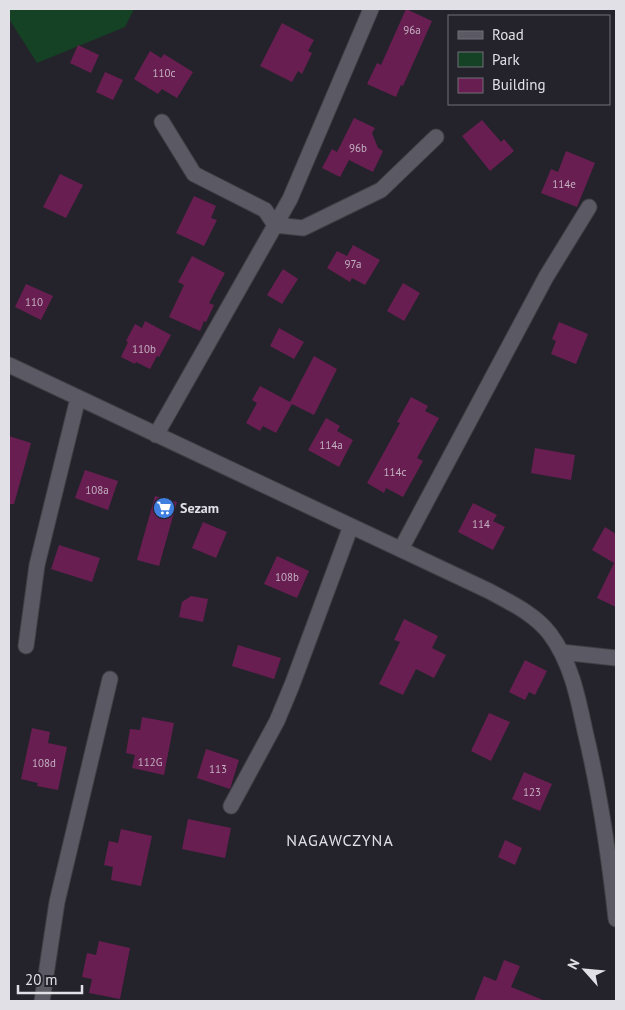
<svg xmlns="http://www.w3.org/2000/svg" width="625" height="1010" font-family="'PT Sans',sans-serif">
  <rect width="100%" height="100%" fill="#24232b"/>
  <path fill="#154125" d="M 9,9 L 134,9 L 125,27 L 37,63 L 9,19 Z"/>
  <path fill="#681e51" d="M 406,9 L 432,21 L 403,86 L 401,85 L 396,97 L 367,84 L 377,63 L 381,65 Z
    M 282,23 L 314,40 L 308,51 L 312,53 L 302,74 L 298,71 L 292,82 L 260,66 Z
    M 78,45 L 99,55 L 91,73 L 70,63 Z
    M 150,51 L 161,58 L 164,54 L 193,72 L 177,98 L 162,89 L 158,94 L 134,79 Z
    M 105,72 L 123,80 L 113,100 L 96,92 Z
    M 354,118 L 375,128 L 372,133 L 378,148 L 383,151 L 373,172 L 349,160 L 340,177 L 322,168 L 332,149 L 337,152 Z
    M 482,120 L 501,142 L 504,139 L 514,151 L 490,171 L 462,136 Z
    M 566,151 L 595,163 L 577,207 L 541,193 L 551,169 L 558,172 Z
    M 60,174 L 83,185 L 66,218 L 43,207 Z
    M 194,196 L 216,206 L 211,218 L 217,220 L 204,246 L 176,233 Z
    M 353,245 L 380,260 L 365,285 L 352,278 L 350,282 L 327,268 L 337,251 L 347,256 Z
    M 192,256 L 225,273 L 209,303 L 214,305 L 206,322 L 204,321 L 200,331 L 169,317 L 184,285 L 178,282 Z
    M 283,269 L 298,279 L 282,304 L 267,295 Z
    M 403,283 L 420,293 L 404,321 L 387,311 Z
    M 26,284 L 53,296 L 41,320 L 15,307 Z
    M 145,321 L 171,335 L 159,357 L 157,356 L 150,369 L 136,362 L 135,364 L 121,357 L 128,342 L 126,341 L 135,324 L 142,328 Z
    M 559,322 L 588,334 L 576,364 L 551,354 L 556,341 L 552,339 Z
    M 279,328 L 304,342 L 294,359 L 270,346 Z
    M 314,356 L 337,369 L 314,415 L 292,404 L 276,433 L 263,426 L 260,431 L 246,423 L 257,403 L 252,400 L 260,386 L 290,402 Z
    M 411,397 L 428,406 L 425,411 L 439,418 L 417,458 L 423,461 L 403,497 L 386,488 L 384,493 L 367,483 L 400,423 L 397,422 Z
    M 326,418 L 340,426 L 337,431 L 353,440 L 339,467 L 308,450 Z
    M 9,436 L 31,443 L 14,504 L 9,504 Z
    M 535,448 L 575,455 L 571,480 L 531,473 Z
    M 85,470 L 118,481 L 108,510 L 75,498 Z
    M 155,496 L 177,502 L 159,566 L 137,560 Z
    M 473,503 L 497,515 L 493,521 L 505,527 L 493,550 L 458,532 Z
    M 203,522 L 227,532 L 216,558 L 192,548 Z
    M 605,527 L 616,534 L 616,607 L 597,598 L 614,563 L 592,550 Z
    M 59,545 L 100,558 L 92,582 L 51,569 Z
    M 277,556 L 309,571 L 297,598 L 264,584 Z
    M 191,596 L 208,599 L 203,622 L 179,617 L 182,602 Z
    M 404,619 L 438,636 L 432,648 L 446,655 L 434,678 L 416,669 L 403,695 L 379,684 L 400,642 L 394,640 Z
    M 238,645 L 281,658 L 274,679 L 232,666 Z
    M 525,660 L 547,671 L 535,695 L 529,692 L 525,700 L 509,692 Z
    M 489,713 L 510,722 L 491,761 L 471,751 Z
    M 142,717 L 174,723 L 164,775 L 132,768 L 135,755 L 126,753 L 130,729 L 140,730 Z
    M 32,728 L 50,732 L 48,743 L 67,747 L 58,790 L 37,786 L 38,783 L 21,779 Z
    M 206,749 L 239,760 L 230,789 L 197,778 Z
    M 524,772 L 552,784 L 540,811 L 512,799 Z
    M 188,819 L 231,828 L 225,858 L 182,849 Z
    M 121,829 L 152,836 L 141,886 L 111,880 L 113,867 L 104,865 L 109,841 L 118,843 Z
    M 505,840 L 522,848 L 515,865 L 498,857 Z
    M 99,941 L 130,948 L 120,999 L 89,993 L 92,979 L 82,977 L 87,953 L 96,955 Z
    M 504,960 L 520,966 L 511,987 L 543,1000 L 543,1001 L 474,1001 L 484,976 L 496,981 Z"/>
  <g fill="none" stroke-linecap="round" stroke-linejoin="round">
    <g stroke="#413f46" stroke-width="17">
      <path id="minor" d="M 162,122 L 194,174 L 265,210 L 275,225 L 303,228 L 381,190 L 436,137
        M 9,365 L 489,591 C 511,603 535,614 550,634 C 571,662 578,698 585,731 C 600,793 609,855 616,919
        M 156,435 L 290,199 L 371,9
        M 401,549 L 546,277 L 589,207
        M 26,646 L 37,565 L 78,398
        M 561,652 L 616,658
        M 231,806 L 277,721 L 292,685 L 351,526
        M 42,1001 L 57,902 L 110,679"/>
    </g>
    <use href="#minor" stroke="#5b5963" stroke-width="15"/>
  </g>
  <defs>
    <g id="supermarket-disc" transform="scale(1.125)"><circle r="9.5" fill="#3f7fe0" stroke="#24232b"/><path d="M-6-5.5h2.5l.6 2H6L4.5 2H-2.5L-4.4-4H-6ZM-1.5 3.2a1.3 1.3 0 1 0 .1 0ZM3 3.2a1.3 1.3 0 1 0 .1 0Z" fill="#fff"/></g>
  </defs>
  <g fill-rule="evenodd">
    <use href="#supermarket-disc" x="164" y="508"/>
  </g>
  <g text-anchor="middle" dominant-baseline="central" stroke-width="4" stroke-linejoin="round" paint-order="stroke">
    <g font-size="11" fill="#c3b0c1">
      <text x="412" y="30">96a</text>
      <text x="164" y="73">110c</text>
      <text x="358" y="148">96b</text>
      <text x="564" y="184">114e</text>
      <text x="353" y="264">97a</text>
      <text x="34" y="302">110</text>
      <text x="144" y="349">110b</text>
      <text x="331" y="445">114a</text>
      <text x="395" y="472">114c</text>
      <text x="97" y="490">108a</text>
      <text x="481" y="524">114</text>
      <text x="287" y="577">108b</text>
      <text x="150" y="762">112G</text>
      <text x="44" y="763">108d</text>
      <text x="218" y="769">113</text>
      <text x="532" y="792">123</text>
    </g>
    <g font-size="14" font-weight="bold" fill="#e1e0e6" stroke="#24232b" text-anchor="start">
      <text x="180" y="508">Sezam</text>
    </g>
    <g font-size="16" letter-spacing="1" fill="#e1e0e6" stroke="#24232b">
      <text x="340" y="840">NAGAWCZYNA</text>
    </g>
  </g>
  <rect width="625" height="1010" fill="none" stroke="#e1e0e6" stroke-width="20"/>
  <rect x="448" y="15" width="162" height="90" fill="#24232b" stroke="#706f76"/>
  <rect x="458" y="31" width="25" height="8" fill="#5b5963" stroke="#706f76"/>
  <text x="492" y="40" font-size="15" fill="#e1e0e6">Road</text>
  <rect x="458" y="52" width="25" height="15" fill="#154125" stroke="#706f76"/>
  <text x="492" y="65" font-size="15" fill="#e1e0e6">Park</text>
  <rect x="458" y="78" width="25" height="15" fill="#681e51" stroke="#706f76"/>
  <text x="492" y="90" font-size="15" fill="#e1e0e6">Building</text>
  <g transform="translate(585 970) rotate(297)" stroke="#24232b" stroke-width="4" paint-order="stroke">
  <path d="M0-4L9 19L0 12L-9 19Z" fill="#e1e0e6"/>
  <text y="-8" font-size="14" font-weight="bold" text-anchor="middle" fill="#e1e0e6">N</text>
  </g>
  <path d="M18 985v8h64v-8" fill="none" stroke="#e1e0e6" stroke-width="2.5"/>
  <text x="25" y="985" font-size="15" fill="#e1e0e6" stroke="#24232b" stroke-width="4" paint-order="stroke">20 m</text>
</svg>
